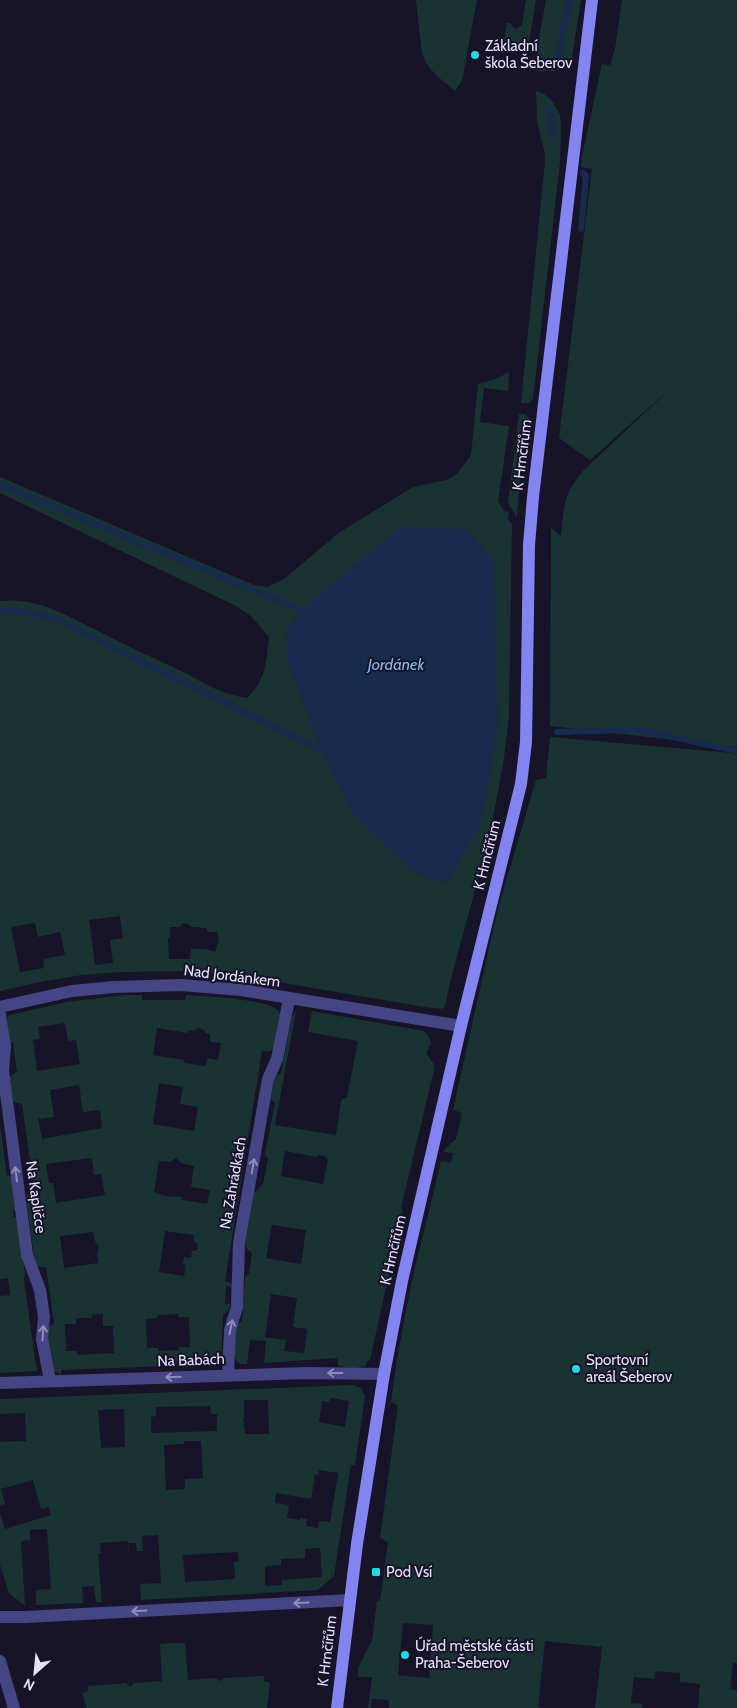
<svg xmlns="http://www.w3.org/2000/svg" width="737" height="1708" font-family="Cabin,sans-serif">
  <rect width="100%" height="100%" fill="#171429"/>
  <path fill="#183331" fill-rule="evenodd" d="M 416,0 L 477,0 L 463,76 L 461,82 L 455,91 C 441,79 428,71 422,53 Z
    M 526,0 L 536,0 L 529,42 L 519,50 L 503,47 L 507,23 L 510,23 L 515,29 L 522,25 Z
    M 546,0 L 581,0 L 572,58 C 564,73 552,71 537,71 L 538,44 Z
    M 622,0 L 737,0 L 737,317 L 731,323 L 737,318 L 737,747 L 550,726 L 551,528 L 561,536 C 564,506 563,495 583,471 L 672,387 L 590,460 L 559,438 L 592,169 L 581,167 L 582,156 L 602,64 L 610,65 L 615,49 Z
    M 536,91 L 544,94 L 553,102 L 560,115 L 561,128 L 560,162 L 533,399 L 528,403 L 521,403 L 545,161 L 544,149 L 537,123 Z
    M 509,372 L 508,391 L 484,388 L 480,422 L 509,426 L 498,501 L 504,511 L 509,512 L 508,519 L 512,525 L 509,713 C 502,805 473,894 450,983 L 445,1007 L 441,1009 L 425,1007 L 230,974 L 194,971 L 120,972 L 82,975 L 45,981 L 0,991 L 0,601 C 36,597 62,613 94,629 C 121,643 149,656 177,669 C 204,682 216,693 247,698 C 267,678 266,663 269,637 L 251,616 L 236,606 L 0,493 L 0,477 L 254,585 L 268,587 L 284,579 L 340,532 L 413,487 L 446,480 L 457,474 L 471,455 L 478,384 L 496,379 ZM 120,916 L 123,938 L 110,940 L 113,963 L 95,965 L 89,920 ZM 35,923 L 38,937 L 60,932 L 65,955 L 43,959 L 44,968 L 20,972 L 11,927 ZM 183,923 L 188,924 L 192,927 L 206,928 L 208,932 L 217,932 L 219,939 L 215,952 L 205,949 L 191,949 L 190,959 L 169,959 L 168,938 L 170,937 L 170,927 L 179,927 Z
    M 519,414 L 525,414 L 530,419 L 524,423 L 517,518 L 508,503 Z
    M 550,737 L 732,753 L 737,755 L 737,1663 L 733,1663 L 730,1689 L 737,1690 L 737,1708 L 698,1708 L 700,1684 L 680,1682 L 680,1673 L 655,1671 L 654,1679 L 634,1677 L 631,1703 L 643,1704 L 642,1708 L 595,1708 L 602,1647 L 545,1641 L 538,1707 L 543,1708 L 389,1708 L 389,1700 L 372,1699 L 371,1708 L 368,1708 L 372,1677 L 358,1677 L 358,1668 L 372,1640 L 377,1601 L 380,1601 L 388,1542 L 380,1538 L 398,1406 L 391,1402 L 398,1353 L 412,1280 L 441,1161 L 451,1163 L 453,1153 L 443,1152 L 450,1144 L 456,1139 L 462,1113 L 453,1110 L 497,912 L 536,780 L 546,778 ZM 403,1623 L 433,1625 L 429,1678 L 398,1675 Z
    M 123,995 L 142,995 L 142,1000 L 185,1000 L 186,995 C 207,997 262,998 278,1010 L 280,1015 L 273,1049 L 270,1051 L 262,1051 L 225,1281 L 231,1283 L 232,1287 L 226,1286 L 225,1304 L 231,1304 L 229,1309 L 223,1315 L 221,1364 L 61,1370 L 61,1375 L 53,1370 L 46,1334 L 48,1327 L 54,1323 L 46,1267 L 40,1267 L 35,1264 L 26,1196 L 34,1188 L 22,1104 L 16,1103 L 13,1100 L 10,1078 L 13,1074 L 17,1072 L 13,1042 L 10,1043 L 7,1018 L 9,1015 L 67,1002 ZM 65,1023 L 68,1041 L 76,1040 L 80,1064 L 37,1071 L 33,1040 L 40,1039 L 38,1027 ZM 157,1028 L 188,1033 L 189,1030 L 194,1031 L 197,1028 L 203,1029 L 206,1033 L 210,1034 L 210,1042 L 221,1043 L 218,1060 L 207,1058 L 206,1066 L 184,1063 L 184,1060 L 153,1055 ZM 159,1083 L 183,1087 L 180,1104 L 198,1107 L 194,1131 L 153,1124 ZM 79,1085 L 83,1112 L 100,1110 L 102,1128 L 42,1139 L 38,1119 L 54,1117 L 50,1090 ZM 92,1158 L 94,1175 L 101,1174 L 105,1195 L 56,1203 L 53,1183 L 49,1183 L 46,1164 ZM 176,1158 L 181,1163 L 194,1166 L 191,1187 L 210,1190 L 207,1204 L 182,1200 L 182,1197 L 165,1196 L 154,1192 L 159,1161 L 170,1162 ZM 165,1231 L 194,1235 L 194,1241 L 197,1243 L 198,1248 L 195,1251 L 192,1251 L 191,1258 L 184,1257 L 183,1264 L 186,1265 L 184,1276 L 159,1272 ZM 93,1232 L 95,1241 L 99,1246 L 97,1254 L 98,1263 L 64,1268 L 60,1236 ZM 103,1314 L 103,1326 L 113,1326 L 114,1353 L 77,1355 L 77,1351 L 66,1351 L 65,1324 L 76,1324 L 76,1318 L 92,1318 L 92,1315 ZM 178,1314 L 178,1317 L 189,1317 L 190,1347 L 179,1347 L 179,1350 L 159,1351 L 158,1348 L 147,1348 L 146,1319 L 157,1318 L 158,1315 Z
    M 296,1011 L 275,1125 L 336,1135 L 341,1100 L 347,1097 L 358,1041 L 308,1032 L 312,1011 L 424,1031 L 427,1034 L 431,1043 L 426,1053 L 435,1066 L 401,1208 L 403,1210 L 370,1360 L 366,1362 L 366,1366 L 355,1368 L 338,1366 L 337,1358 L 264,1363 L 266,1341 L 250,1340 L 247,1364 L 239,1364 L 235,1358 L 235,1327 L 237,1324 L 242,1321 L 245,1277 L 249,1274 L 252,1253 L 248,1250 L 245,1245 L 254,1193 L 263,1184 L 268,1158 L 265,1156 L 265,1153 L 275,1103 L 271,1099 L 275,1076 L 281,1073 L 292,1016 ZM 285,1151 L 317,1157 L 319,1155 L 325,1156 L 328,1160 L 323,1184 L 281,1176 ZM 272,1225 L 306,1230 L 301,1264 L 266,1258 ZM 271,1294 L 297,1298 L 293,1327 L 307,1329 L 304,1353 L 284,1351 L 286,1340 L 265,1337 Z
    M 0,1125 L 7,1176 L 15,1175 L 16,1210 L 13,1211 L 14,1217 L 17,1217 L 25,1274 L 24,1281 L 37,1371 L 0,1373 L 0,1296 L 10,1295 L 8,1278 L 0,1279 Z
    M 352,1385 L 361,1388 L 365,1396 L 355,1465 L 351,1465 L 334,1576 L 318,1590 L 141,1600 L 140,1584 L 161,1583 L 158,1535 L 142,1536 L 143,1551 L 137,1551 L 136,1543 L 129,1543 L 129,1552 L 128,1541 L 100,1543 L 101,1553 L 98,1554 L 102,1602 L 96,1602 L 94,1586 L 82,1587 L 83,1603 L 36,1605 L 36,1590 L 51,1589 L 47,1529 L 30,1530 L 30,1540 L 21,1541 L 25,1606 L 9,1593 L 0,1565 L 0,1513 L 5,1529 L 51,1515 L 49,1507 L 41,1509 L 33,1480 L 1,1489 L 5,1504 L 0,1505 L 0,1442 L 26,1441 L 25,1413 L 0,1414 L 0,1399 ZM 330,1398 L 349,1401 L 345,1427 L 319,1422 L 322,1401 L 329,1402 ZM 244,1400 L 268,1400 L 269,1434 L 245,1434 L 243,1418 L 244,1418 ZM 210,1406 L 211,1414 L 217,1414 L 217,1431 L 151,1433 L 151,1417 L 156,1416 L 156,1407 ZM 124,1409 L 125,1447 L 101,1448 L 98,1410 ZM 184,1441 L 201,1441 L 203,1478 L 185,1479 L 185,1489 L 166,1490 L 164,1445 L 184,1444 ZM 319,1470 L 338,1473 L 330,1522 L 319,1521 L 318,1528 L 306,1526 L 307,1519 L 300,1518 L 300,1520 L 287,1518 L 289,1505 L 275,1503 L 276,1493 L 311,1499 L 315,1475 L 318,1475 ZM 320,1548 L 322,1577 L 282,1580 L 282,1585 L 265,1586 L 265,1566 L 281,1565 L 281,1559 L 305,1558 L 305,1549 ZM 238,1552 L 239,1561 L 234,1562 L 235,1579 L 185,1582 L 183,1555 Z
    M 173,1643 L 185,1643 L 188,1680 L 215,1678 L 220,1681 L 224,1678 L 264,1676 L 264,1681 L 270,1683 L 267,1708 L 87,1708 L 82,1693 L 88,1691 L 88,1686 L 126,1683 L 130,1687 L 134,1683 L 162,1681 L 160,1644 Z"/>
  <path fill="#162c4c" d="M 402,526 L 468,529 L 494,562 L 498,727 L 481,822 L 447,883 L 416,874 L 355,817 L 321,750 L 288,662 L 286,631 L 301,610 Z"/>
  <g fill="none" stroke-linecap="round" stroke-linejoin="round">
    <path stroke="#162c4c" stroke-width="6" d="M 555,67 L 570,0
      M 549,108 L 554,138
      M 581,229 L 586,176 L 583,173
      M 0,484 L 301,610
      M 0,611 C 20,611 38,613 57,620 L 321,750
      M 557,732 L 632,730 L 650,732 L 737,751"/>
    <path stroke="#464583" stroke-width="12" d="M 0,1007 L 72,991 L 114,987 L 181,985 L 241,990 L 461,1026
      M 0,1015 L 5,1046 L 3,1070 L 27,1255 L 40,1290 L 44,1317 L 42,1339 L 50,1380
      M 228,1375 L 230,1330 L 237,1307 L 239,1243 L 268,1079 L 277,1059 L 289,999
      M 0,1383 L 306,1373 L 384,1374
      M 0,1617 L 26,1617 L 350,1600
      M 0,1661 L 14,1708"/>
    <path stroke="#8384f0" stroke-width="12" d="M 337,1708 L 357,1544 L 384,1374 L 402,1281 L 461,1026 L 521,784 L 526,742 L 529,545 L 533,497 L 592,0"/>
  </g>
  <defs><path id="oneway-shaft" d="M-6 0H5M1.5-3L5.5 0L1.5 3" fill="none" stroke-width="1.6" stroke-linecap="round" stroke-linejoin="round" transform="scale(1.25)"/></defs>
  <g stroke="#8d8bb9">
    <use href="#oneway-shaft" transform="translate(253 1166) rotate(-80)"/>
    <use href="#oneway-shaft" transform="translate(16 1174) rotate(-98)"/>
    <use href="#oneway-shaft" transform="translate(231 1327) rotate(-78)"/>
    <use href="#oneway-shaft" transform="translate(43 1333) rotate(-86)"/>
    <use href="#oneway-shaft" transform="translate(335 1373) rotate(-180)"/>
    <use href="#oneway-shaft" transform="translate(173 1377) rotate(178)"/>
    <use href="#oneway-shaft" transform="translate(301 1603) rotate(177)"/>
    <use href="#oneway-shaft" transform="translate(139 1611) rotate(177)"/>
  </g>
  <g fill="#24d7e4" stroke="#171429" stroke-width="2">
    <circle cx="475" cy="55" r="5"/>
    <circle cx="576" cy="1369" r="5"/>
    <rect x="371" y="1567" width="10" height="10" rx="2.5"/>
    <circle cx="405" cy="1655" r="5"/>
  </g>
  <g text-anchor="middle" dominant-baseline="central" stroke-width="4" stroke-linejoin="round" paint-order="stroke">
    <g font-size="15" fill="#e3e1fb" stroke="#171429" text-anchor="start">
      <text x="485" y="46">Základní<tspan x="485" dy="17">škola Šeberov</tspan></text>
      <text x="586" y="1360">Sportovní<tspan x="586" dy="17">areál Šeberov</tspan></text>
      <text x="386" y="1572">Pod Vsí</text>
      <text x="415" y="1646">Úřad městské části<tspan x="415" dy="17">Praha-Šeberov</tspan></text>
    </g>
    <g font-size="15" fill="#e3e1fb" stroke="#171429">
      <text transform="translate(522 455) rotate(-83)">K Hrnčířům</text>
      <text transform="translate(487 855) rotate(-76)">K Hrnčířům</text>
      <text transform="translate(232 976) rotate(7)">Nad Jordánkem</text>
      <text transform="translate(233 1183) rotate(-80)">Na Zahrádkách</text>
      <text transform="translate(36 1197) rotate(82)">Na Kapličce</text>
      <text transform="translate(393 1250) rotate(-77)">K Hrnčířům</text>
      <text transform="translate(191 1360) rotate(-2)">Na Babách</text>
      <text transform="translate(327 1651) rotate(-83)">K Hrnčířům</text>
    </g>
    <g font-size="16" font-style="italic" fill="#7bbdef" stroke="#171429">
      <text x="396" y="664">Jordánek</text>
    </g>
  </g>
  <g transform="translate(35 1673) rotate(207)" stroke="#171429" stroke-width="4" paint-order="stroke">
  <path d="M0-4L9 19L0 12L-9 19Z" fill="#e3e1fb"/>
  <text y="-8" font-size="14" font-weight="bold" text-anchor="middle" fill="#e3e1fb">N</text>
  </g>
</svg>
